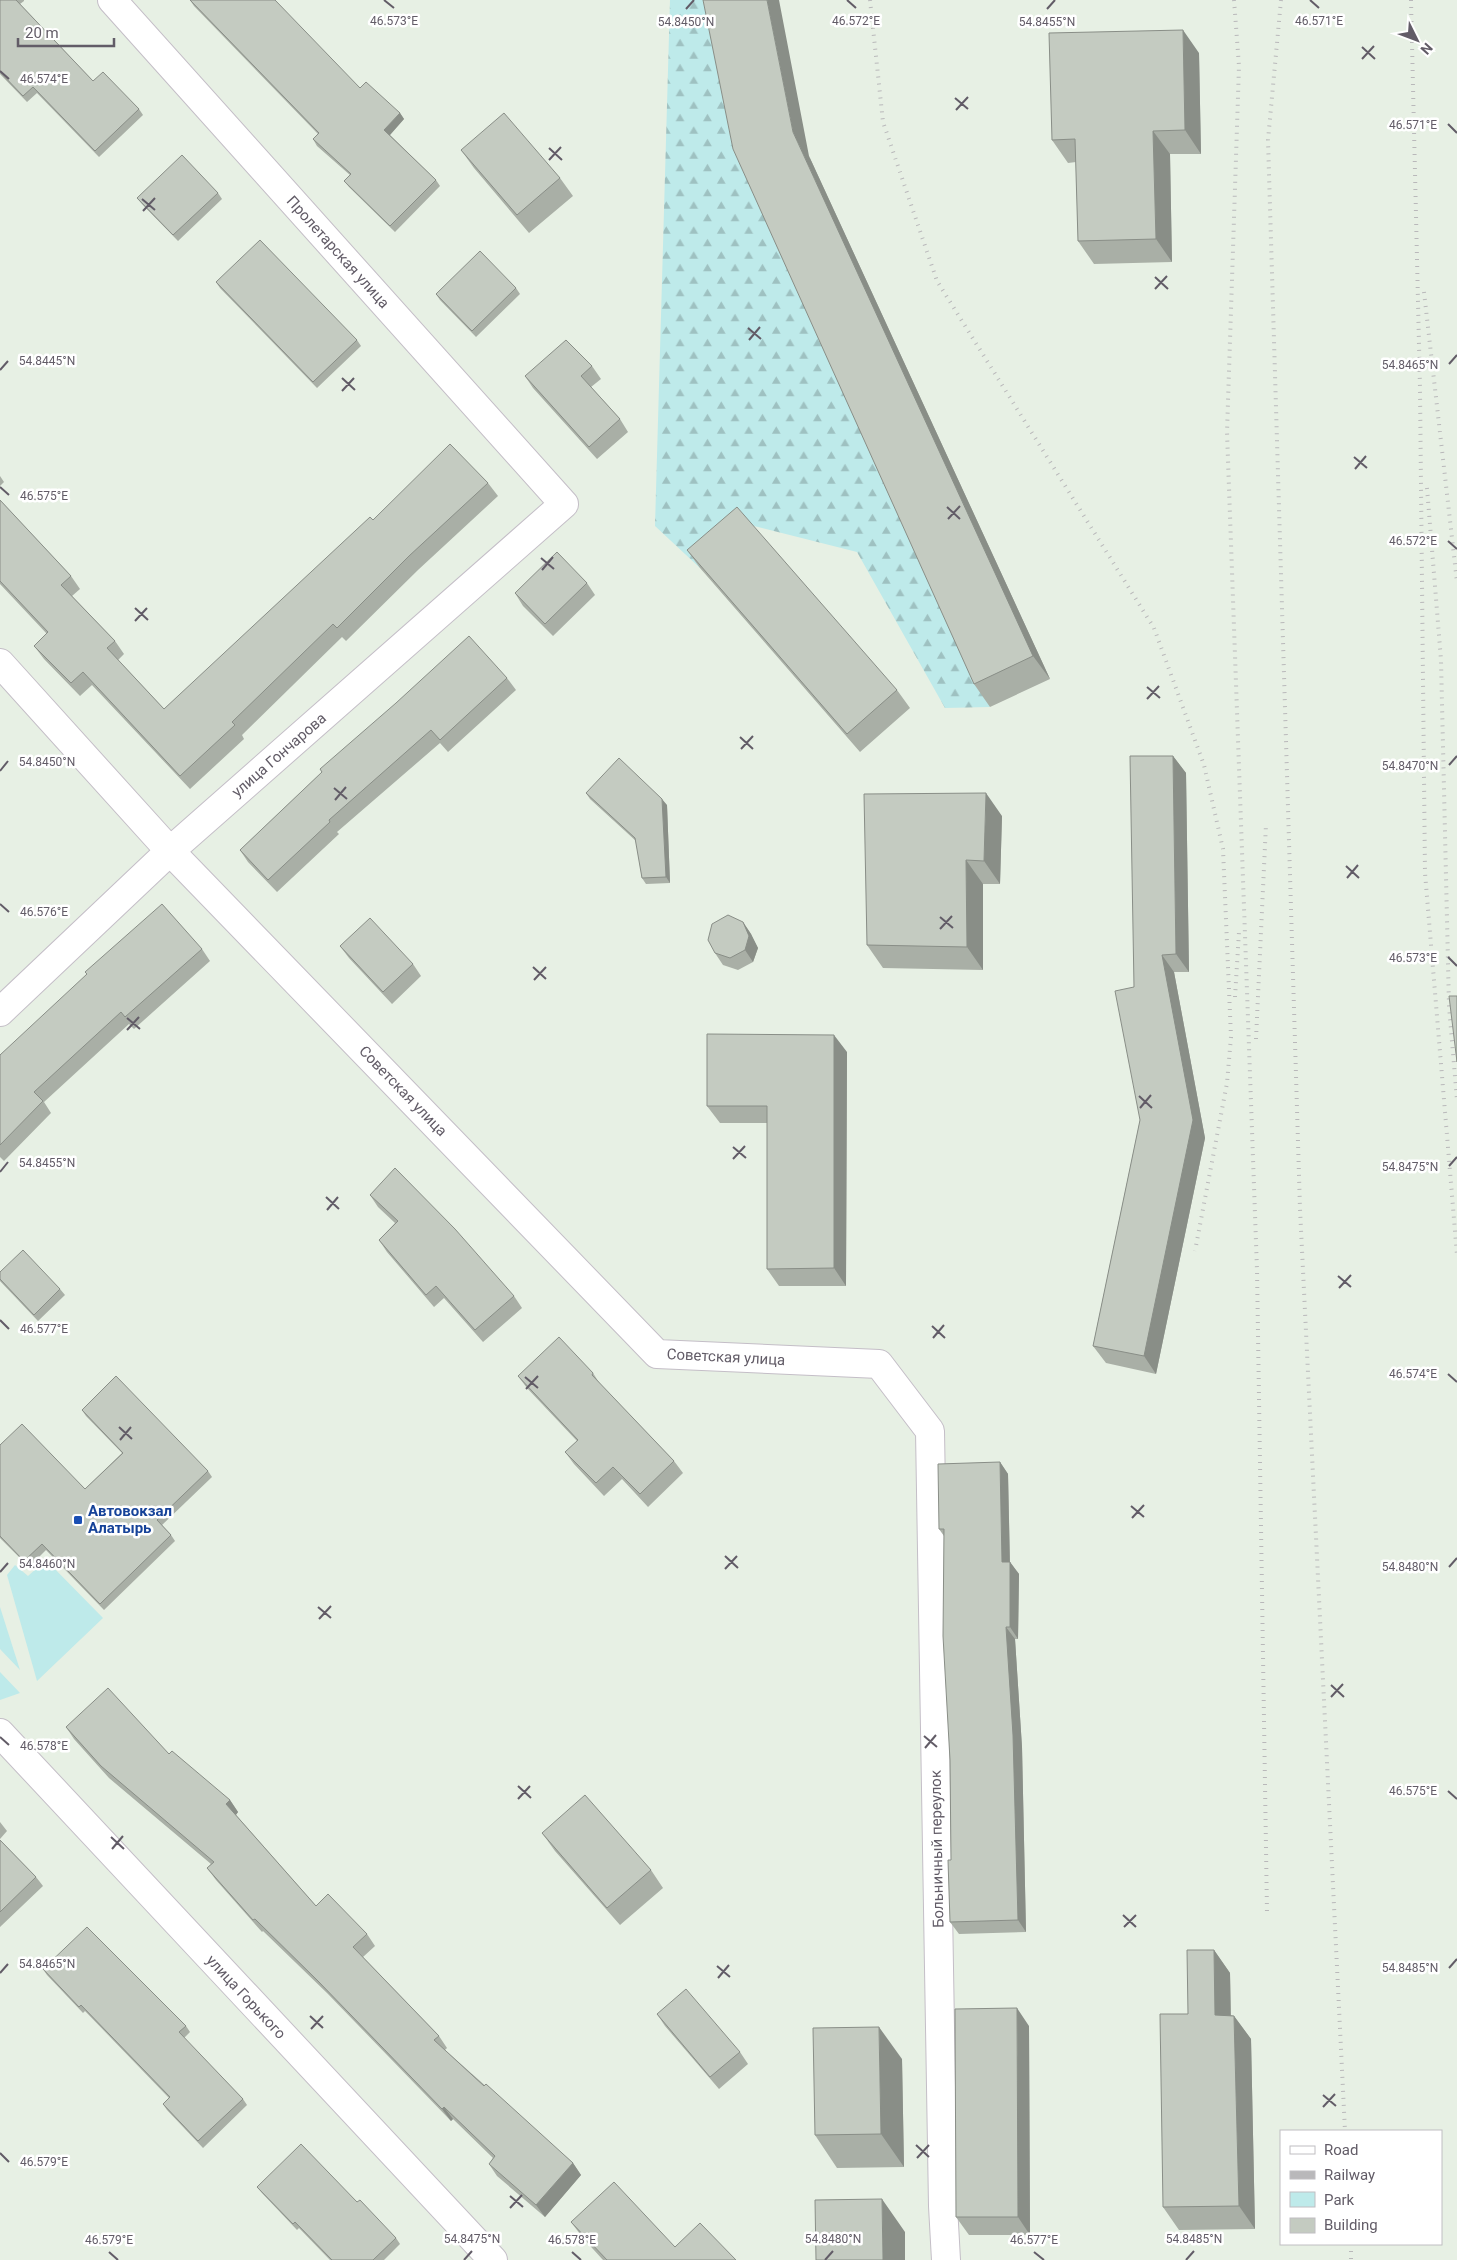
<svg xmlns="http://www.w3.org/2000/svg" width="1457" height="2260" font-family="Roboto,sans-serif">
  <defs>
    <pattern id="forest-firs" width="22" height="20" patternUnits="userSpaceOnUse" patternTransform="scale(1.25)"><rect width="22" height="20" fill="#beeaea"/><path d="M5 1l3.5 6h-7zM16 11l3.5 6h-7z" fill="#9ec1c1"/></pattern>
  </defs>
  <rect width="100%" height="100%" fill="#e7f0e4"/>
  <path fill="#beeaea" d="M 46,1560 L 103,1618 L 37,1681 L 7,1575 L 15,1565 L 28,1576 Z
    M 0,1607 L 20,1670 L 0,1649 Z
    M 0,1672 L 20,1693 L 0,1700 Z"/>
  <path fill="url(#forest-firs)" d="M 670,0 L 779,0 L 717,11 L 749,172 L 990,707 L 945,708 L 857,552 L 750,525 L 700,568 L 655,526 Z"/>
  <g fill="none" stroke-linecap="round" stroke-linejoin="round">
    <g stroke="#c4bec7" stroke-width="30">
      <path id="minor" d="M 0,663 L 170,851 L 657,1354 L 879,1364 L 930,1431 L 943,2206 L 946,2260
        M 0,1012 L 170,851 L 564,504 L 112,0"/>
    </g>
    <g stroke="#c4bec7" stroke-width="30">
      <path id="tertiary" d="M 0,1733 L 493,2260"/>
    </g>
    <use href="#minor" stroke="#fff" stroke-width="28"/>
    <use href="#tertiary" stroke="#fff" stroke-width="28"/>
    <path stroke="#b9b8ba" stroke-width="4" stroke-dasharray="1 6" stroke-linecap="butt" d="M 870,0 L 883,122 L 937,281 L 1154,628 L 1204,765 L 1223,849 L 1231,1037 L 1227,1083 L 1195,1251
      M 1234,0 L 1239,66 L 1227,432 L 1257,1270 L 1267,1913
      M 1281,0 L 1268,140 L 1300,1209 L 1345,2131
      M 1411,0 L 1420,388 L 1425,873 L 1457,1255
      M 1424,292 L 1457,582
      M 1427,488 L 1441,660 L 1449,1006 L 1457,1100
      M 1235,997 L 1239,932
      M 1256,1039 L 1266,824
      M 1351,2244 L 1351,2260"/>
  </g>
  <path fill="#a9afa6" d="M 0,0 L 24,0 L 24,1 L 20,4 L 93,81 L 139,109 L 143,115 L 99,157 L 37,93 L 27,102 L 0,74 Z
    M 190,0 L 360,88 L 400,113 L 404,119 L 390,135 L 436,180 L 440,186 L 395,232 L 349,187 L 344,181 L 350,175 L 317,146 L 313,139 L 318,134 L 194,6 Z
    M 1199,53 L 1201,154 L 1170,154 L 1172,262 L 1094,264 L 1078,241 L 1076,162 L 1068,163 L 1052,140 Z
    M 461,150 L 560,178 L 573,196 L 529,233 L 474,168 Z
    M 809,156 L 1050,679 L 990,707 L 974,684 Z
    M 218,193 L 222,199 L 178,241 L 142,204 L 137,198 Z
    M 216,282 L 357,340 L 361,346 L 317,388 L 220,288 Z
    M 516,288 L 520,294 L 476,337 L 440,300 L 436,294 Z
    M 592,366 L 601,379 L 591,387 L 620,419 L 628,432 L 597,459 L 533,388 L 525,376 Z
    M 0,476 L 4,482 L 0,486 Z
    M 488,483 L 498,496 L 418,570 L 346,641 L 342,637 L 242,735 L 244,739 L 190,789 L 92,685 L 80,696 L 44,659 L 34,646 L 47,634 L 0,584 L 0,500 L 71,576 L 80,589 L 72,596 L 115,641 L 124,654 L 118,660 L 164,709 L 373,520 Z
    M 687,550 L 897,690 L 910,708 L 860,752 L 700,568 Z
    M 587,583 L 595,595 L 553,636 L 523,606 L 515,593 Z
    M 507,678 L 516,690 L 448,752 L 440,743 L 337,832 L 339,834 L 277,892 L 248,862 L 240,850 L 322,772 L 320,769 Z
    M 1173,756 L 1186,773 L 1189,972 L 1174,972 L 1205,1138 L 1156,1374 L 1106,1363 L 1093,1346 L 1140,1120 L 1134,987 Z
    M 586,793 L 667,805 L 670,883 L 646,884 L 642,878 L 636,841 L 590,799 Z
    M 1002,816 L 1000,884 L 983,884 L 983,970 L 883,968 L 867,945 Z
    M 743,922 L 751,934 L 758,948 L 753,962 L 738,970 L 723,965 L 715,953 Z
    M 340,946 L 413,964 L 421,976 L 392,1004 L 349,958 Z
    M 202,949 L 210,961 L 134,1029 L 129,1024 L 44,1102 L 51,1113 L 4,1161 L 0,1157 L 0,1055 Z
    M 847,1052 L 846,1286 L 779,1286 L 767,1269 L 767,1123 L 720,1123 L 707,1106 Z
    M 370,1195 L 514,1296 L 522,1308 L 483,1342 L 444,1298 L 434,1307 L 387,1252 L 379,1240 L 395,1223 L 378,1207 Z
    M 0,1272 L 60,1289 L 65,1295 L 38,1321 L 0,1281 Z
    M 593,1373 L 600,1384 L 674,1461 L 683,1473 L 648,1507 L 622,1479 L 604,1496 L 574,1464 L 565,1452 L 577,1441 L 527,1388 L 518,1376 Z
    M 82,1410 L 208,1471 L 212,1477 L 162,1525 L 171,1535 L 175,1541 L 104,1610 L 46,1550 L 29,1567 L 0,1538 L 0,1445 L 85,1489 L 122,1453 L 86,1416 Z
    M 1000,1462 L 1008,1474 L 1010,1562 L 1019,1574 L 1018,1639 L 1015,1639 L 1022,1747 L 1026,1932 L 959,1934 L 950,1922 L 951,1860 L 950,1760 L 944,1536 L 939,1529 Z
    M 66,1727 L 169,1754 L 230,1800 L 238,1812 L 236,1815 L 316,1906 L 367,1934 L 375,1946 L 363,1957 L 439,2036 L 447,2048 L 445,2050 L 573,2163 L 581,2175 L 545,2217 L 497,2176 L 489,2164 L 493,2158 L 453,2119 L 451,2121 L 327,1993 L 263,1931 L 262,1932 L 216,1880 L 207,1868 L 211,1864 L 109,1778 L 74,1739 Z
    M 0,1822 L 7,1831 L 0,1839 Z
    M 542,1833 L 651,1870 L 663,1888 L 620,1925 L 555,1851 Z
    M 0,1840 L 36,1877 L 43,1886 L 0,1927 Z
    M 1214,1950 L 1230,1973 L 1231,2015 L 1234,2016 L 1251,2039 L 1255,2229 L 1179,2230 L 1163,2207 L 1188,2014 Z
    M 43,1969 L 186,2026 L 190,2032 L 184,2038 L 243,2099 L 247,2105 L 203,2148 L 167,2110 L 163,2104 L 169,2098 L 85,2011 L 83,2013 L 47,1975 Z
    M 657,2014 L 740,2052 L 748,2064 L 719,2089 L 665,2026 Z
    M 1029,2026 L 1030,2235 L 969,2235 L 956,2217 Z
    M 902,2059 L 904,2167 L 837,2168 L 815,2135 Z
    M 257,2187 L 357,2202 L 396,2238 L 400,2244 L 384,2260 L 330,2260 L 299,2228 L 297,2230 L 262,2193 Z
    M 571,2222 L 675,2247 L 736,2260 L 603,2260 L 583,2238 Z"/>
  <path fill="#898e87" d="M 767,0 L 779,0 L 809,156 L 1050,679 L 1033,656 L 793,132 Z
    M 1183,30 L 1199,53 L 1201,154 L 1185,130 Z
    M 400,113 L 404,119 L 389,136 L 384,130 Z
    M 1153,131 L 1170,154 L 1172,262 L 1156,239 Z
    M 1173,756 L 1186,773 L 1189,972 L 1176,954 Z
    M 986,793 L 1002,816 L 1000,884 L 984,861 Z
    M 662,799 L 667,805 L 670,883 L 666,877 Z
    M 966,860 L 983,884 L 983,970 L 967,947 Z
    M 743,922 L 751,934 L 758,948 L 753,962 L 745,950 Z
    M 1162,955 L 1174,972 L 1205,1138 L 1156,1374 L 1144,1356 Z
    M 834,1035 L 847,1052 L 846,1286 L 834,1268 Z
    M 1000,1462 L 1008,1474 L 1010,1570 L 1010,1562 L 1019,1574 L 1018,1639 L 1010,1627 L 1002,1562 Z
    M 1006,1627 L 1015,1639 L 1022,1747 L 1026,1932 L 1018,1920 Z
    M 230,1800 L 238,1812 L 235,1816 L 226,1804 Z
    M 1214,1950 L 1230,1973 L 1231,2038 L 1215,2015 Z
    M 1017,2008 L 1029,2026 L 1030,2235 L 1018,2217 Z
    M 1234,2016 L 1251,2039 L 1255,2229 L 1239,2206 Z
    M 879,2027 L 902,2059 L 904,2167 L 881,2134 Z
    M 444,2107 L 453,2119 L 451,2121 L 442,2109 Z
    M 573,2163 L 581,2175 L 545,2217 L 536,2205 Z
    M 882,2199 L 905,2232 L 905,2260 L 883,2260 Z"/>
  <path fill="#c4cbc1" stroke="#898e87" d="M 0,0 L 16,0 L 93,81 L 103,72 L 139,109 L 95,151 L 33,87 L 23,96 L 0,72 Z
    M 190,0 L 275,0 L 360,88 L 366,82 L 400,113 L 384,130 L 436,180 L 390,226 L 344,181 L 351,174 L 313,139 L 319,133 Z
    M 703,0 L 767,0 L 793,132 L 1033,656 L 974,684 L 733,149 Z
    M 1183,30 L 1185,130 L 1153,131 L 1156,239 L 1078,241 L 1075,139 L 1052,140 L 1049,33 Z
    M 504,113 L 560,178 L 517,215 L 461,150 Z
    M 182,155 L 218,193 L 173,235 L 137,198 Z
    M 260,240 L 357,340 L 313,382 L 216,282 Z
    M 480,251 L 516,288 L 472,331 L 436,294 Z
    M 566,340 L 592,366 L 581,376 L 620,419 L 589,447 L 525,376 Z
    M 450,444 L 488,483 L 409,556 L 337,628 L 333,624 L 232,722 L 235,725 L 180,776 L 83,672 L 71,683 L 34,646 L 48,632 L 0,581 L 0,500 L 71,576 L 61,585 L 115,641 L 107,648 L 164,709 L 370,517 L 373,520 Z
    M 737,507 L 897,690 L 847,734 L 687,550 Z
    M 557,552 L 587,583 L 545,624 L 515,593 Z
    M 469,636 L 507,678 L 440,740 L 431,730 L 329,820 L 330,822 L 268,880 L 240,850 L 322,772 L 320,769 L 396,703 Z
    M 1130,756 L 1173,756 L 1176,954 L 1162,955 L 1193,1120 L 1144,1356 L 1093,1346 L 1140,1120 L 1115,991 L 1134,987 Z
    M 619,758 L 662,799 L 666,877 L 642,878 L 635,838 L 586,793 Z
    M 986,793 L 984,861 L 966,860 L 967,947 L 867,945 L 864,794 Z
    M 162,904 L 202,949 L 125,1017 L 121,1012 L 34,1092 L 43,1101 L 0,1145 L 0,1055 L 87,974 L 85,972 Z
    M 728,915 L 743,922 L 749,936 L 745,950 L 730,958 L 715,953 L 708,940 L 712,924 Z
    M 370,918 L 413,964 L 383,992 L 340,946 Z
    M 1449,996 L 1457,996 L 1457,1062 Z
    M 707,1034 L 834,1035 L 834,1268 L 767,1269 L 767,1106 L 707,1106 Z
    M 395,1168 L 455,1229 L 514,1296 L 475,1330 L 436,1286 L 426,1295 L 379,1240 L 398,1221 L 370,1195 Z
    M 23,1250 L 60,1289 L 34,1315 L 0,1279 L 0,1272 Z
    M 559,1337 L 593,1373 L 592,1375 L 674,1461 L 640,1494 L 613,1467 L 596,1483 L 565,1452 L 578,1440 L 518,1376 Z
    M 116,1376 L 208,1471 L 157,1520 L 171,1535 L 100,1604 L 42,1544 L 24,1561 L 0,1536 L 0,1445 L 22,1424 L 85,1489 L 123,1453 L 82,1410 Z
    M 1000,1462 L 1002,1562 L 1010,1562 L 1010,1627 L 1006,1627 L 1013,1735 L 1018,1920 L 950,1922 L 948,1860 L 951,1860 L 950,1760 L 943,1636 L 944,1529 L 939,1529 L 938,1464 Z
    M 108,1688 L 169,1754 L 172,1751 L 230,1800 L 226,1804 L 316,1906 L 328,1894 L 367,1934 L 353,1947 L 439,2036 L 434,2040 L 484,2086 L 486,2084 L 573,2163 L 536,2205 L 489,2164 L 495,2156 L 444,2107 L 442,2109 L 318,1981 L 255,1919 L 253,1920 L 207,1868 L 214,1862 L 101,1766 L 66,1727 Z
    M 585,1795 L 651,1870 L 607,1908 L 542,1833 Z
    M 0,1840 L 36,1877 L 0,1912 Z
    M 87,1927 L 186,2026 L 179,2032 L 243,2099 L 198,2141 L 163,2104 L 170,2097 L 81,2005 L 79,2007 L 43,1969 Z
    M 1187,1950 L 1214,1950 L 1215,2015 L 1234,2016 L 1239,2206 L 1163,2207 L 1160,2014 L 1188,2014 Z
    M 686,1989 L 740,2052 L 710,2077 L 657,2014 Z
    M 1017,2008 L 1018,2217 L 956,2217 L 955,2009 Z
    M 879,2027 L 881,2134 L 815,2135 L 813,2028 Z
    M 301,2144 L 357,2202 L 360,2200 L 396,2238 L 373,2260 L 332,2260 L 295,2222 L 293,2224 L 257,2187 Z
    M 614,2182 L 675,2247 L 700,2223 L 736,2260 L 607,2260 L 571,2222 Z
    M 882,2199 L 883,2260 L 816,2260 L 815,2200 Z"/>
  <path fill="none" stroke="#625c67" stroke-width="2" d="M 384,0 L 394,8M 847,0 L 856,8M 1310,0 L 1319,8M 686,9 L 694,0M 1047,9 L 1055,0M 1362,47 L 1375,59M 1362,59 L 1374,46M 0,71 L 9,79M 955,98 L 968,109M 956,110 L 968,97M 1448,124 L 1457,133M 549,148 L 562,160M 549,160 L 561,147M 142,199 L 155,210M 143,211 L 155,198M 1155,277 L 1168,289M 1155,289 L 1167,276M 748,328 L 761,339M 749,340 L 760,327M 1449,364 L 1457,355M 0,370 L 8,361M 342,378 L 355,390M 342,391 L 354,378M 1354,457 L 1367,468M 1355,469 L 1366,456M 0,487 L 9,495M 947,507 L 960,519M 948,519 L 960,506M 1448,541 L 1457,549M 541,558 L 554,569M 542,570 L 553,557M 135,608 L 148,620M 135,621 L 147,608M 1147,687 L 1160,698M 1147,699 L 1159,686M 740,737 L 753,749M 741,749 L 753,736M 1449,765 L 1457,756M 0,771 L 8,761M 334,788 L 347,799M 335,800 L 346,787M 1346,866 L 1359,878M 1347,878 L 1358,865M 0,904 L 9,912M 940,917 L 953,928M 940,929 L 952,916M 1448,957 L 1457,966M 533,967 L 546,979M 534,980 L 546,967M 127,1018 L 140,1029M 127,1030 L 139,1017M 1139,1096 L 1152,1108M 1140,1108 L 1151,1095M 733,1147 L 746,1158M 733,1159 L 745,1146M 1449,1166 L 1457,1157M 0,1172 L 8,1162M 326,1197 L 339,1209M 327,1210 L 338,1197M 1338,1276 L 1351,1287M 1339,1288 L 1351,1275M 0,1320 L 9,1329M 932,1326 L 945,1338M 933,1338 L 944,1325M 1448,1374 L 1457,1382M 525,1377 L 538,1388M 526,1389 L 538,1376M 119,1427 L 132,1439M 120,1440 L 131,1427M 1131,1506 L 1144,1517M 1132,1518 L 1144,1505M 725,1556 L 738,1568M 1449,1567 L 1457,1558M 725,1569 L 737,1556M 0,1572 L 8,1563M 318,1607 L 331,1618M 319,1619 L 331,1606M 1331,1685 L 1344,1697M 1331,1697 L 1343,1684M 924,1736 L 937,1747M 0,1737 L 9,1745M 925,1748 L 936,1735M 518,1786 L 531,1798M 1448,1791 L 1457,1799M 518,1799 L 530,1786M 111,1837 L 124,1849M 112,1849 L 123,1836M 1123,1915 L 1136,1927M 1124,1927 L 1136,1915M 717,1966 L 730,1977M 1449,1968 L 1457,1959M 0,1973 L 8,1964M 718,1978 L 729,1965M 310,2016 L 323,2028M 311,2029 L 323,2016M 1323,2095 L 1336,2106M 1323,2107 L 1335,2094M 916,2145 L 929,2157M 0,2153 L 9,2162M 917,2158 L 929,2145M 510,2196 L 523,2207M 510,2208 L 522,2195M 109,2252 L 118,2260M 572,2252 L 581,2260M 1034,2252 L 1044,2260M 464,2260 L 472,2251M 825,2260 L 833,2251M 1186,2260 L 1194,2251"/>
  <rect fill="#1a4fb4" stroke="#fff" stroke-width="2" x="73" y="1515" width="10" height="10" rx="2.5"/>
  <g text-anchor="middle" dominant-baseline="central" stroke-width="5" stroke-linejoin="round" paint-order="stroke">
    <g font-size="15" fill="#625c67" stroke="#fff">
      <text transform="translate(338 252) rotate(48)">Пролетарская улица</text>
      <text transform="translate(279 755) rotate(-41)">улица Гончарова</text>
      <text transform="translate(403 1091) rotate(46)">Советская улица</text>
      <text transform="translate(726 1357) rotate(3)">Советская улица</text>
      <text transform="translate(937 1849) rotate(-91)">Больничный переулок</text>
      <text transform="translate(246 1997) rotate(47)">улица Горького</text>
    </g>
    <g font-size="15" font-weight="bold" fill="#164399" stroke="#fff" text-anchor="start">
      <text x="88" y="1511">Автовокзал<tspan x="88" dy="17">Алатырь</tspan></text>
    </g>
  </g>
  <g font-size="12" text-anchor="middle" fill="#625c67" stroke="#fff" stroke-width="5" stroke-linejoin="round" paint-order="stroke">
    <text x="856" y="25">46.572°E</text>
    <text x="394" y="25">46.573°E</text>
    <text x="1319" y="25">46.571°E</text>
    <text x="686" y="26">54.8450°N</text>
    <text x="1047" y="26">54.8455°N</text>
    <text x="44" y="83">46.574°E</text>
    <text x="1413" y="129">46.571°E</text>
    <text x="47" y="365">54.8445°N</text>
    <text x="1410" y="369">54.8465°N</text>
    <text x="44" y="500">46.575°E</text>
    <text x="1413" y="545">46.572°E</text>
    <text x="47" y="766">54.8450°N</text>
    <text x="1410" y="770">54.8470°N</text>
    <text x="44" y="916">46.576°E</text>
    <text x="1413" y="962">46.573°E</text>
    <text x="47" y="1167">54.8455°N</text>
    <text x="1410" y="1171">54.8475°N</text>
    <text x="44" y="1333">46.577°E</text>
    <text x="1413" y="1378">46.574°E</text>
    <text x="47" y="1568">54.8460°N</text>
    <text x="1410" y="1571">54.8480°N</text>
    <text x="44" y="1750">46.578°E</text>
    <text x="1413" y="1795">46.575°E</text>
    <text x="47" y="1968">54.8465°N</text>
    <text x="1410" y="1972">54.8485°N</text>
    <text x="44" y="2166">46.579°E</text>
    <text x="472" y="2243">54.8475°N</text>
    <text x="833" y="2243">54.8480°N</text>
    <text x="1194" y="2243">54.8485°N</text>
    <text x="109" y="2244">46.579°E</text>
    <text x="572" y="2244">46.578°E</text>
    <text x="1034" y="2244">46.577°E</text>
  </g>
  <rect x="1280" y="2130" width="162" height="115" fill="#ffffff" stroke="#c0bec2"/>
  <rect x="1290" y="2146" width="25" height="8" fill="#ffffff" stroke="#c0bec2"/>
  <text x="1324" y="2155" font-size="15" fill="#625c67">Road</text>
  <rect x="1290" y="2171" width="25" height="8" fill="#b9b8ba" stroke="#c0bec2"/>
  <text x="1324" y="2180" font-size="15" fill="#625c67">Railway</text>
  <rect x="1290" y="2192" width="25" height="15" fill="#beeaea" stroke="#c0bec2"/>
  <text x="1324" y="2205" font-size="15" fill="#625c67">Park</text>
  <rect x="1290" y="2218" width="25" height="15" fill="#c4cbc1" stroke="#c0bec2"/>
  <text x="1324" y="2230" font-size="15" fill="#625c67">Building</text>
  <g transform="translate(1417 40) rotate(132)" stroke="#ffffff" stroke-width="4" paint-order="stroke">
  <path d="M0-4L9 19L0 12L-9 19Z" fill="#625c67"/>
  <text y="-8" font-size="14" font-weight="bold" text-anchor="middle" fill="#625c67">N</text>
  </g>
  <path d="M18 38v8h96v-8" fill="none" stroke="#625c67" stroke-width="2.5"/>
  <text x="25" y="38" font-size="15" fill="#625c67" stroke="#ffffff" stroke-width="4" paint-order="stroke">20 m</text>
</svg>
